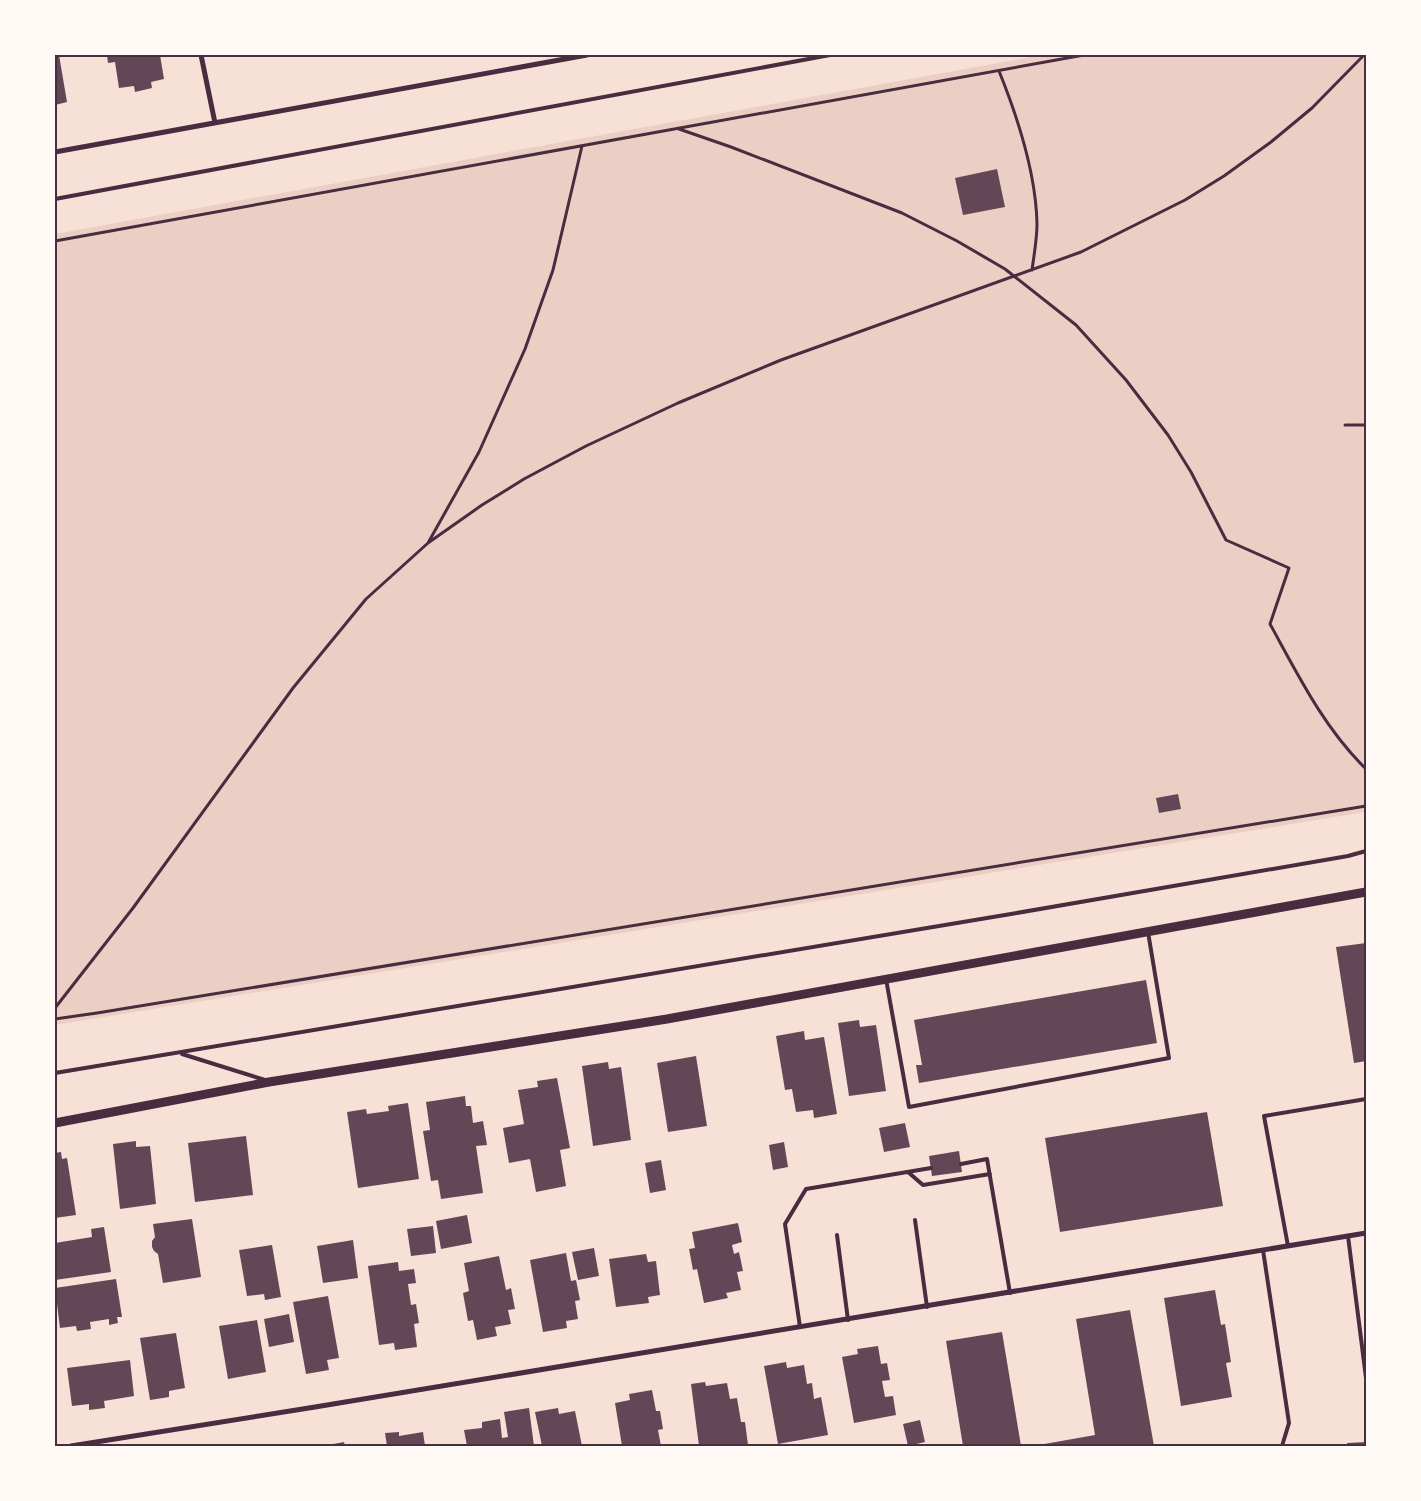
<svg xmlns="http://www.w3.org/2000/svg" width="1421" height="1501" font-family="Cabin,sans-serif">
  <rect width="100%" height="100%" fill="#f7e1d7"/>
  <path fill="#ebcfc5" d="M 1042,55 L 1366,55 L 1366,812 L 55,1025 L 55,234 Z"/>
  <path fill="#644757" d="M 55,55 L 59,55 L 67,102 L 55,105 Z
    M 107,55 L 160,55 L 164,79 L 151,82 L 152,88 L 135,92 L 134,86 L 119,88 L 115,62 L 108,63 Z
    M 997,169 L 1005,207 L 963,215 L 955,178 Z
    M 1178,794 L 1181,809 L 1159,813 L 1156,798 Z
    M 1366,943 L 1366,1061 L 1354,1063 L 1336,947 Z
    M 1146,980 L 1157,1043 L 919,1083 L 916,1065 L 922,1065 L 914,1020 Z
    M 859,1020 L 860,1027 L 876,1025 L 886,1091 L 849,1096 L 838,1023 Z
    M 804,1031 L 805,1040 L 824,1037 L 837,1114 L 814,1118 L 813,1110 L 796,1112 L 792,1089 L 785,1090 L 776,1036 Z
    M 696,1056 L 707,1126 L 668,1132 L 657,1063 Z
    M 608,1062 L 609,1069 L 621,1067 L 631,1140 L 593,1146 L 582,1066 Z
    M 557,1078 L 570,1148 L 560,1150 L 566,1186 L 536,1192 L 530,1159 L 509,1163 L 503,1128 L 524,1124 L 518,1090 L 538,1087 L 537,1081 Z
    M 465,1096 L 466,1106 L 471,1106 L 473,1123 L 483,1121 L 487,1145 L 476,1146 L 483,1193 L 441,1199 L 438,1180 L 431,1181 L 423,1131 L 430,1130 L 426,1102 Z
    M 408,1103 L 419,1179 L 358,1188 L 347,1112 L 366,1109 L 367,1114 L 389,1111 L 388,1106 Z
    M 1207,1112 L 1223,1206 L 1060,1232 L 1045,1138 Z
    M 905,1123 L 910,1147 L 884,1152 L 879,1128 Z
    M 246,1136 L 253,1195 L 195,1202 L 188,1143 Z
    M 136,1141 L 136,1147 L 150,1146 L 156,1204 L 120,1209 L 113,1144 Z
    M 784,1142 L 788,1167 L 773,1170 L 769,1145 Z
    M 959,1151 L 962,1172 L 932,1176 L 929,1156 Z
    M 61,1152 L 62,1159 L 67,1158 L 76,1215 L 55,1218 L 55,1153 Z
    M 661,1160 L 666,1190 L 650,1193 L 645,1163 Z
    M 467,1215 L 472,1243 L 441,1249 L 436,1221 Z
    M 192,1219 L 201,1277 L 163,1283 L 158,1254 L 154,1251 L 152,1247 L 152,1241 L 155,1237 L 153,1224 Z
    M 738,1223 L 742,1242 L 732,1245 L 734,1254 L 739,1252 L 743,1271 L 737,1272 L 741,1290 L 726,1293 L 728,1298 L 704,1303 L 697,1269 L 693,1270 L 689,1249 L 695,1248 L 692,1232 Z
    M 433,1226 L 436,1253 L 411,1256 L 407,1229 Z
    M 104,1227 L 111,1272 L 55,1280 L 55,1243 L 92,1237 L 91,1229 Z
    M 353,1240 L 358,1278 L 323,1283 L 317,1246 Z
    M 272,1245 L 281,1297 L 265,1300 L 264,1294 L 247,1296 L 239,1250 Z
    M 594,1248 L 599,1276 L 578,1280 L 572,1252 Z
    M 566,1253 L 571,1281 L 576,1280 L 580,1300 L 575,1301 L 578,1319 L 566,1321 L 567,1328 L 543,1332 L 530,1260 Z
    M 646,1254 L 648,1262 L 656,1261 L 660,1295 L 648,1297 L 649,1303 L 616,1307 L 609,1259 Z
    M 499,1256 L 506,1290 L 511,1288 L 515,1309 L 508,1310 L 511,1324 L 495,1327 L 497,1336 L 477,1340 L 473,1320 L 468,1321 L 463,1293 L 469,1291 L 464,1263 Z
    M 398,1262 L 399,1271 L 414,1269 L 416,1283 L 408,1284 L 411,1305 L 416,1304 L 419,1323 L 414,1324 L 417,1347 L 395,1350 L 394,1343 L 379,1345 L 368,1266 Z
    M 116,1279 L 122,1317 L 117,1317 L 118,1323 L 109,1325 L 109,1319 L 90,1322 L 91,1329 L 77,1331 L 76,1326 L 60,1328 L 55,1288 Z
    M 1215,1290 L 1221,1325 L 1225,1324 L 1231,1362 L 1226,1363 L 1232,1397 L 1181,1406 L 1164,1298 Z
    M 328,1296 L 339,1358 L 327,1360 L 329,1370 L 306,1374 L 293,1302 Z
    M 1130,1310 L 1154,1446 L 1033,1446 L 1095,1435 L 1076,1319 Z
    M 289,1314 L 294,1342 L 269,1347 L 264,1319 Z
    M 257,1320 L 266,1372 L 228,1379 L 219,1326 Z
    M 1002,1332 L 1021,1446 L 963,1446 L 946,1341 Z
    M 176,1333 L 185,1388 L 169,1391 L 169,1397 L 150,1400 L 140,1338 Z
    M 878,1346 L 881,1364 L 887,1363 L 890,1380 L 882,1381 L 885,1397 L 893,1396 L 896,1415 L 854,1423 L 842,1357 L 858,1354 L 857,1349 Z
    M 130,1360 L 134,1396 L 104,1401 L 105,1408 L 89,1410 L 89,1404 L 72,1406 L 67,1368 Z
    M 786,1362 L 787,1368 L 804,1365 L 807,1384 L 812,1383 L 814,1399 L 821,1397 L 828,1435 L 778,1444 L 764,1366 Z
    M 705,1382 L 706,1386 L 727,1383 L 730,1399 L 737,1398 L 741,1422 L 745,1422 L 748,1445 L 699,1446 L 691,1384 Z
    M 652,1390 L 656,1411 L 660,1411 L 663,1429 L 658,1430 L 661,1446 L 622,1446 L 615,1403 L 630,1400 L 629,1394 Z
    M 529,1408 L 534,1446 L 467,1446 L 464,1430 L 482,1428 L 482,1422 L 500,1419 L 502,1438 L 508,1437 L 504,1412 Z
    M 558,1408 L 559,1414 L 575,1411 L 582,1446 L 542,1446 L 535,1412 Z
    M 920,1420 L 925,1442 L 908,1446 L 903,1424 Z
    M 399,1432 L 399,1436 L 423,1432 L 425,1446 L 387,1446 L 385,1433 Z
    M 344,1442 L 345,1446 L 328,1446 L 328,1445 Z
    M 1366,1442 L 1366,1446 L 1347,1446 L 1347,1443 Z"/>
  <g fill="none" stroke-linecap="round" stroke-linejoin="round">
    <path stroke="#4a2c40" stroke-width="3" d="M 999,71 C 1018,118 1036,172 1037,224 C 1037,239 1034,255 1032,270
      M 679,129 L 731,147 L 902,213 L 957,241 L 1005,269 L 1076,325 L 1126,380 L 1168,435 L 1191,472 L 1226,540 L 1289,568 L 1270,624 C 1298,675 1324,728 1366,769
      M 55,241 L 1084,55
      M 1345,425 L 1366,425
      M 428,543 L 479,452 L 525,349 L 553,270 L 582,146
      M 55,1008 L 133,908 L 293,688 L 366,599 L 428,543 L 482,505 L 524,479 L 586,446 L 678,403 L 781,360 L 1081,252 L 1185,200 L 1224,176 L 1271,142 L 1312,108 L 1364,55
      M 55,1019 L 97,1013 L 1366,806"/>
    <path stroke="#4a2c40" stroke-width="4" d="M 55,199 L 830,55
      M 886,979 L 909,1107 L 1169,1058 L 1148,932
      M 182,1054 L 265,1080
      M 55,1073 L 1011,914 L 1348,856 L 1366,851
      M 961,1164 L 987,1159 L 1010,1293
      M 908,1172 L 923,1185 L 990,1174
      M 915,1220 L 927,1307
      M 837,1235 L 848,1320
      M 1348,1236 L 1366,1378
      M 1288,1246 L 1264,1116 L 1366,1099
      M 1263,1250 L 1289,1423 L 1282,1446
      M 800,1327 L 785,1224 L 806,1189 L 931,1168"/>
    <path stroke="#4a2c40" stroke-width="5" d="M 201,55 L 215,123
      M 55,152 L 587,55
      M 71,1446 C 503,1378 934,1305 1366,1233"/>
    <path stroke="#4a2c40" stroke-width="9" d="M 55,1123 L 269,1082 L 667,1019 L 1366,892"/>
  </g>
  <rect width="1421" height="1501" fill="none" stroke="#fffaf5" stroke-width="112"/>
  <rect x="56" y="56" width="1309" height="1389" fill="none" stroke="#4a2c40" stroke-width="2"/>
</svg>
